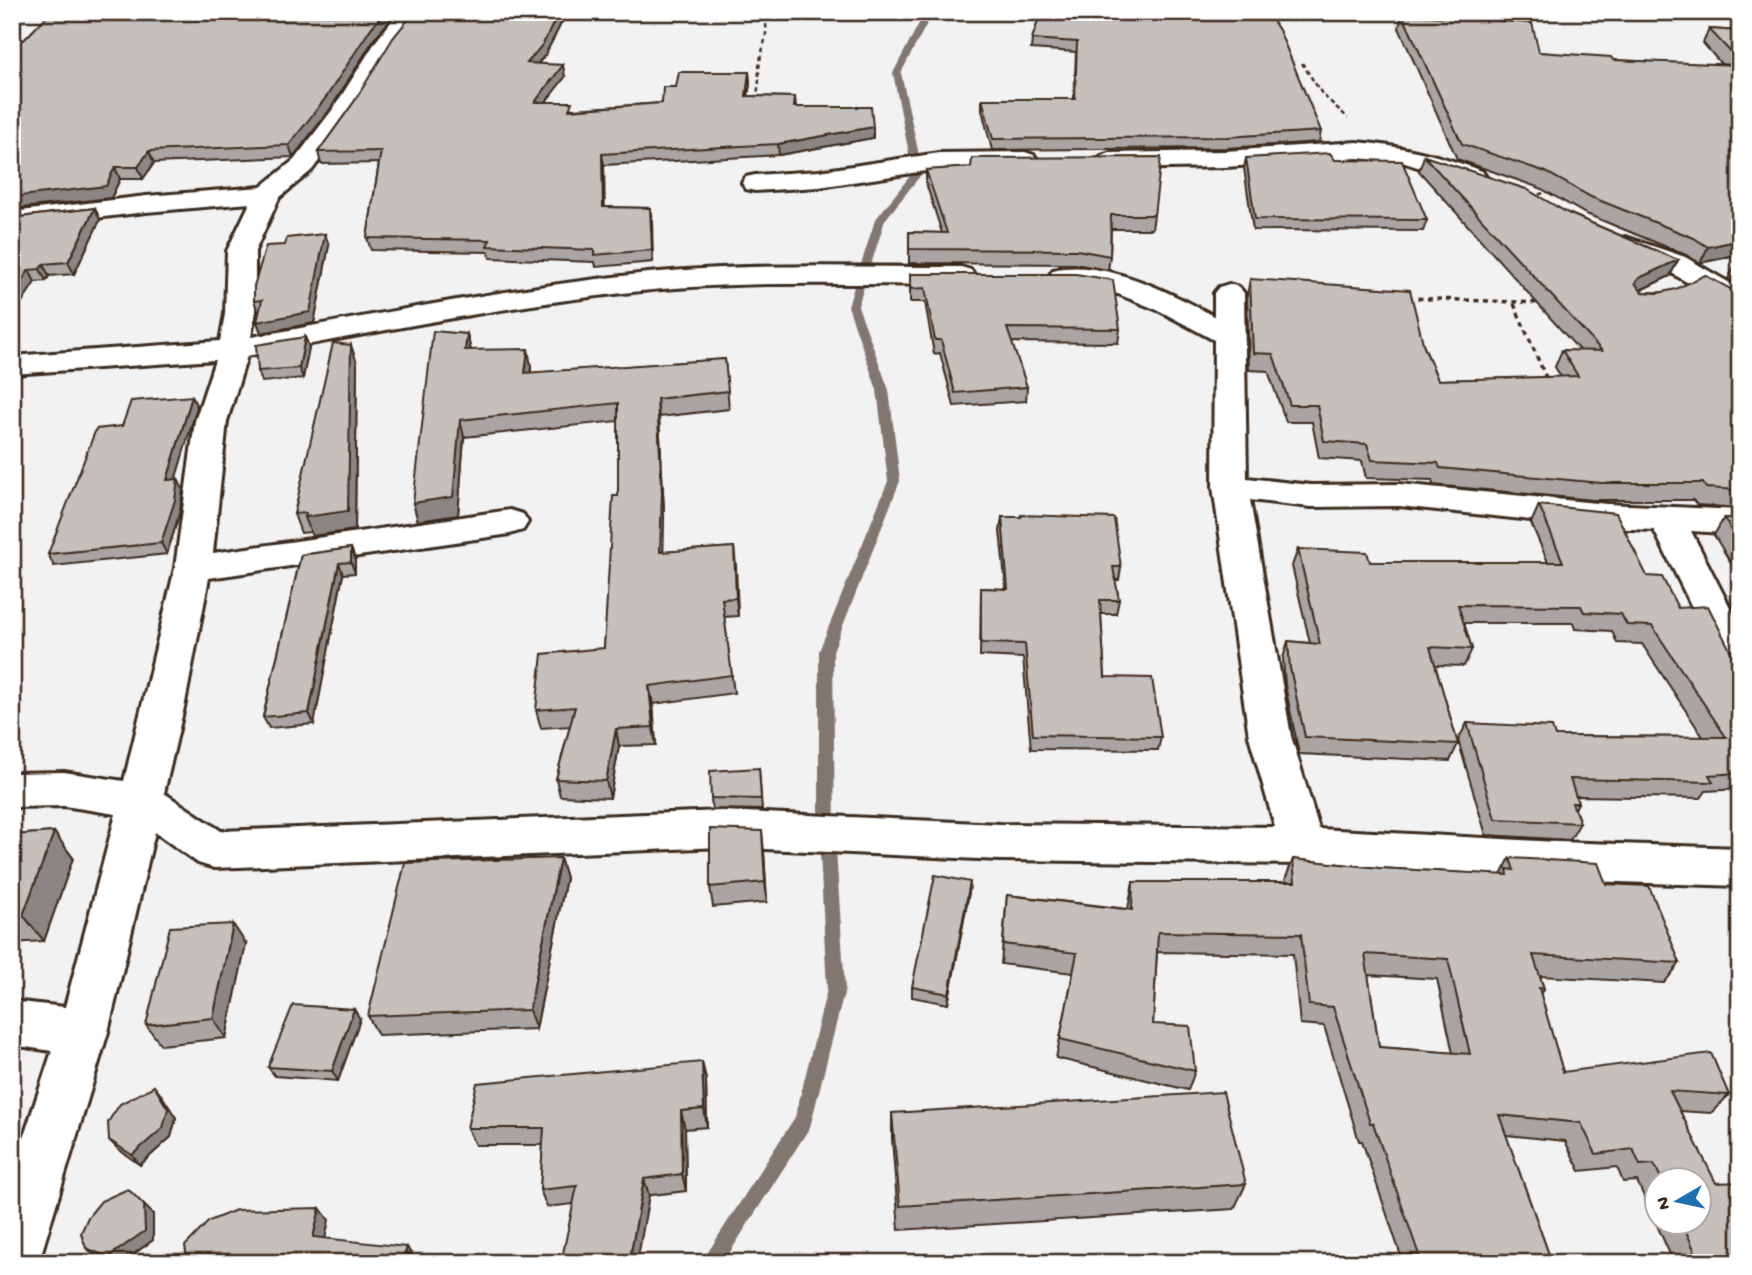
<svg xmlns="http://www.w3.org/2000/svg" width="1752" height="1275" font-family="'Gochi Hand',sans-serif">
  <rect width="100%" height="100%" fill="#f3f2f2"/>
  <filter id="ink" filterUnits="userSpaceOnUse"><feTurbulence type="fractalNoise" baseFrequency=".0143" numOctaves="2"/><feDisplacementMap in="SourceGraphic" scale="14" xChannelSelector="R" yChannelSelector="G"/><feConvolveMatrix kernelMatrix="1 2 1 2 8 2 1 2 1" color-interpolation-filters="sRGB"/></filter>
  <g filter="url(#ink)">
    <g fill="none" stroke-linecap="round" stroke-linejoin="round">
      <path fill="#827770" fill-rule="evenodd" d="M 925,12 L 933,12 L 901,73 L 921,164 L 920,176 L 885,220 L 858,306 L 889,390 L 900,481 L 833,651 L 835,834 L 845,989 L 810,1127 L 723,1263 L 701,1263 L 795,1117 L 827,989 L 819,834 L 819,651 L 888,481 L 877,390 L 848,306 L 875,220 L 910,176 L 911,164 L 893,73 Z"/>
      <g stroke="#3b2a1e" stroke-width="6">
        <path id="street" d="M 399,12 L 422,12 L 394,48 L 355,112 L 312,170 L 279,198 L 255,251 L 255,314 L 251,337 C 375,315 498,290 622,276 C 735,262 848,267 961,267 L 971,270 L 975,276 L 971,282 L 961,285 C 848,284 735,280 623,293 C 497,307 372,333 247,356 L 227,421 L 213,553 L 510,510 L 523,514 L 528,522 L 523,530 L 510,534 L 209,578 L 185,703 L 164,793 L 221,831 L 722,811 L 1000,824 L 1275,827 L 1249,736 L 1213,487 L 1214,340 L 1160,311 L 1118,294 L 1053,282 L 1049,276 L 1053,270 C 1102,258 1172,293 1214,316 L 1214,293 L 1219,287 L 1229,284 L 1239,287 L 1244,293 L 1247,478 L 1311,485 L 1399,484 L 1607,504 L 1740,510 L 1740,534 L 1691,531 L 1740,627 L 1740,680 L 1726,676 L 1654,530 L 1607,528 L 1399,506 L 1311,507 L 1250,500 L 1291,736 L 1319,829 L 1557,842 L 1740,848 L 1740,886 L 1557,880 L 1302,864 L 1000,860 L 722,847 L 214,868 L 198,863 L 155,832 L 108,1032 L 40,1258 L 38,1263 L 12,1263 L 12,1173 L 52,1051 L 12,1045 L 12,1001 L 65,1007 L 116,814 L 64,806 L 12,807 L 12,773 L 64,772 L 124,781 L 175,568 L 195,421 L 215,360 L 12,374 L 12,356 L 220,341 L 225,314 L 227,251 L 250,203 L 146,212 L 12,228 L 12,212 L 146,196 L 261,187 L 294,160 L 333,109 L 376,41 Z
          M 1357,142 C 1403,146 1439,155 1482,171 L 1486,177 L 1482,183 L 1473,185 L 1402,162 L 1357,158 L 1225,167 L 1110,169 L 1101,166 L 1097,161 L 1101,156 L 1110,153 L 1225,151 Z
          M 1025,152 L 1034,155 L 1038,160 L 1034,165 L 939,169 L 819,187 L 755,191 L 746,189 L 742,183 L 746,177 L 755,175 L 819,171 L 939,153 Z
          M 1626,237 L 1685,257 L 1740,289 L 1740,311 L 1730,308 L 1665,269 L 1616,251 L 1612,245 L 1616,239 Z"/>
      </g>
      <path stroke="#3b2a1e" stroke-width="2.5" stroke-dasharray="4.5 3.5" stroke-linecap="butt" d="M 1302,63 L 1322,94 L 1348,118
        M 754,99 C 762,86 757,75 760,61 C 763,44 772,27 761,12
        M 1531,196 L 1553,191"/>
      <path stroke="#3b2a1e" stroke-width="3.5" stroke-dasharray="5 4.5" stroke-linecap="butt" d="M 1408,298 L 1543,303
        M 1514,304 L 1547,380"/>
      <use href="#street" fill="#fff" fill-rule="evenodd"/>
    </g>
    <path fill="#aaa5a3" stroke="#3b2a1e" stroke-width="2" fill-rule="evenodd" d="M 51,12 L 397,12 L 374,39 L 331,108 L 293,157 L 154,163 L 143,179 L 120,179 L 111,198 L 24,40 Z
      M 414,12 L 567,12 L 545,55 L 538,64 L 565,77 L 545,102 L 573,109 L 662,103 L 676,87 L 749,72 L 750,84 L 748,96 L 795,97 L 796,107 L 873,127 L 873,138 L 779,155 L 604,165 L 604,207 L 650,208 L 653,262 L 596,267 L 595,262 L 490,258 L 489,252 L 371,250 L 367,238 L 379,163 L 321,164 L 318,152 L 354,102 Z
      M 1041,12 L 1321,131 L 1319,142 L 1225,148 L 992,150 L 982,110 L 982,99 L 1074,99 L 1076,52 L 1031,49 L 1032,39 Z
      M 1402,14 L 1539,52 L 1613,60 L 1722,65 L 1703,43 L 1709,29 L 1740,31 L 1740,255 L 1700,263 L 1686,255 L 1584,213 L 1540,188 L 1457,159 L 1399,28 Z
      M 1424,156 L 1568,213 L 1678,260 L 1670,276 L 1641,290 L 1642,292 L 1740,294 L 1740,508 L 1697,505 L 1693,500 L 1593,500 L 1433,485 L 1432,480 L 1366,478 L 1362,461 L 1319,458 L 1312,422 L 1286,422 L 1268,371 L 1249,370 L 1247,296 L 1250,279 L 1424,347 L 1438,380 L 1561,377 L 1555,367 L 1562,350 L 1580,351 L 1419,171 Z
      M 1246,158 L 1335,160 L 1427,220 L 1423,231 L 1253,230 L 1244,168 Z
      M 926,170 L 1154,215 L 1152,229 L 1111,229 L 1110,256 L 1108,270 L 1075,264 L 909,263 L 909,232 L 942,233 L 926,183 Z
      M 95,208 L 100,220 L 74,274 L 49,276 L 46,281 L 35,282 L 12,317 L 12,218 Z
      M 285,245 L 329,245 L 314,323 L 261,333 L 260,311 L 258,311 L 254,301 Z
      M 1740,262 L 1740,287 L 1728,279 L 1736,263 Z
      M 910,274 L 1120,329 L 1118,343 L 1011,342 L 1027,387 L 1026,401 L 954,406 L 940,353 L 934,354 L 925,302 L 910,302 Z
      M 467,334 L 471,350 L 531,366 L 531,373 L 725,359 L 729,409 L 659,417 L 664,511 L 663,552 L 734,547 L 738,616 L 724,617 L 734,693 L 653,704 L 656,745 L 619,746 L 610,798 L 560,796 L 556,779 L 570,726 L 541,728 L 536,710 L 604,648 L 618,496 L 618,421 L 464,437 L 458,515 L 418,521 L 413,503 Z
      M 305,337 L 309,347 L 303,378 L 262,382 L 258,371 Z
      M 357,363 L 355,530 L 312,536 L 311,532 L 301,533 L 294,514 Z
      M 197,407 L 175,479 L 183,490 L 180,511 L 167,554 L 54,566 L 48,554 L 122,426 Z
      M 1539,505 L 1647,576 L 1678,608 L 1735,660 L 1740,662 L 1740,789 L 1706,791 L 1701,798 L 1576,796 L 1578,803 L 1575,809 L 1580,823 L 1570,840 L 1486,835 L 1458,740 L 1467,723 L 1555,736 L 1703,737 L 1642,644 L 1617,643 L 1612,631 L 1575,629 L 1573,623 L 1464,623 L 1472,649 L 1464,666 L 1435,665 L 1458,744 L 1450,761 L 1299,754 L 1285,685 L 1283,658 L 1288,641 L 1310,643 L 1292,566 L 1298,549 L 1370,562 L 1548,562 L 1531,523 Z
      M 1002,517 L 1121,567 L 1119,580 L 1115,580 L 1119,600 L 1116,614 L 1101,614 L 1105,677 L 1161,737 L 1158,750 L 1031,749 L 1023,658 L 980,656 L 981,588 L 1006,589 L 1000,531 Z
      M 1724,518 L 1740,518 L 1740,578 L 1714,535 Z
      M 351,548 L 355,559 L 355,573 L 343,574 L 314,724 L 269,728 L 263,717 L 301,555 Z
      M 759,768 L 762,810 L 712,809 L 711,798 Z
      M 54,832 L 73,858 L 44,941 L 12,943 L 12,835 Z
      M 764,852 L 767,902 L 713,907 L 710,887 Z
      M 560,858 L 566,878 L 536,1029 L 378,1035 L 368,1016 Z
      M 1510,858 L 1606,884 L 1680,963 L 1664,983 L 1540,976 L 1544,989 L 1540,994 L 1563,1072 L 1729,1095 L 1711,1113 L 1680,1111 L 1740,1263 L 1674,1263 L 1637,1181 L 1623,1182 L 1617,1167 L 1580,1171 L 1565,1141 L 1506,1135 L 1552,1263 L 1364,1263 L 1368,1257 L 1401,1256 L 1362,1141 L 1359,1141 L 1324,1026 L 1300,1024 L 1293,954 L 1157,952 L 1153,1024 L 1195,1071 L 1188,1090 L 1056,1058 L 1073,973 L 1001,964 L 1007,895 L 1128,909 L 1133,882 L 1285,882 L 1285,880 L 1293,859 L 1379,868 L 1501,875 ZM 1368,975 L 1437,979 L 1453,1053 L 1379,1047 ZM 1657,1180 L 1699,1180 L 1699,1222 L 1657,1222 Z
      M 970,882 L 969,892 L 948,1004 L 912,997 L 912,987 Z
      M 246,944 L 226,1038 L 161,1045 L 146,1025 Z
      M 360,1019 L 338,1081 L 275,1076 L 268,1067 Z
      M 702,1062 L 706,1080 L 707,1127 L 685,1129 L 686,1191 L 547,1207 L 540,1190 L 543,1145 L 475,1145 L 467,1128 Z
      M 162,1096 L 176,1118 L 171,1137 L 140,1165 L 118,1149 L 109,1140 Z
      M 892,1113 L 1246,1184 L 1234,1209 L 899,1230 L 892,1139 Z
      M 153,1214 L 153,1240 L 121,1263 L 112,1263 L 96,1256 L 86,1248 Z"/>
    <path fill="#8b8684" stroke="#3b2a1e" stroke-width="2" d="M 385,12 L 397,12 L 374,39 L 331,108 L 293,157 L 289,145 L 371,28 Z
      M 559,12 L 567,12 L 545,55 L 529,74 L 527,63 Z
      M 563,65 L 565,77 L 537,113 L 535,102 Z
      M 749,72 L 750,84 L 746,107 L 746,96 Z
      M 873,127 L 873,138 L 779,155 L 778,144 Z
      M 149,151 L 154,163 L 143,179 L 138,167 Z
      M 602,154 L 604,165 L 605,219 L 603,207 Z
      M 115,167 L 120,179 L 111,198 L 12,209 L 12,197 Z
      M 95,208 L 100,220 L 74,274 L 68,262 Z
      M 650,208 L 652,220 L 653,262 L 652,250 Z
      M 325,234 L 329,245 L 314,323 L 261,333 L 257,322 Z
      M 1740,240 L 1739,254 L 1700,263 L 1708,247 Z
      M 1678,260 L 1670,276 L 1632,294 L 1635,283 L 1639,278 Z
      M 43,264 L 49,276 L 46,281 L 40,269 Z
      M 29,270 L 35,282 L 12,317 L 12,295 Z
      M 467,334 L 471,352 L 465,350 Z
      M 305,337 L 309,347 L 303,378 L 299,368 Z
      M 351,345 L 357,363 L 355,530 L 312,536 L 305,517 Z
      M 528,349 L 531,366 L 529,391 L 525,373 Z
      M 192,396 L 197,407 L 172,491 L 167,480 Z
      M 657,399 L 659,417 L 664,511 L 663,570 L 660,552 Z
      M 460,420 L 464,437 L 458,515 L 418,521 L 413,503 Z
      M 178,479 L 183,490 L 180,511 L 167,554 L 161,543 Z
      M 734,547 L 736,565 L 738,616 L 736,598 Z
      M 351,548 L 355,559 L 355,573 L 351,562 Z
      M 339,563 L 343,574 L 314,724 L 309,713 Z
      M 649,686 L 653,704 L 656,745 L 653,727 Z
      M 616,729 L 619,746 L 610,798 L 606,781 Z
      M 762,831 L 764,852 L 767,902 L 765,882 Z
      M 54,832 L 73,858 L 44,941 L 23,915 Z
      M 560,858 L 566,878 L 536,1029 L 529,1010 Z
      M 970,882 L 969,892 L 948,1004 L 949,994 Z
      M 233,924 L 246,944 L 226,1038 L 213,1018 Z
      M 354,1009 L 360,1019 L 338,1081 L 332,1071 Z
      M 702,1062 L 706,1080 L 707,1127 L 704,1109 Z
      M 154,1086 L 162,1096 L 176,1118 L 171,1137 L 140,1165 L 132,1155 Z
      M 681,1111 L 685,1129 L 686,1191 L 682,1174 Z
      M 644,1179 L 649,1195 L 637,1263 L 629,1263 Z
      M 144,1205 L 153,1214 L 153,1240 L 121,1263 L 115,1263 L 108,1257 Z
      M 320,1208 L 329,1220 L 323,1249 L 313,1237 Z
      M 407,1247 L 414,1259 L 413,1263 L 402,1263 Z"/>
    <path fill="#c6c0bd" stroke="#3b2a1e" stroke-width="2" fill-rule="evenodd" d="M 51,12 L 385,12 L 371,28 L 327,96 L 289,145 L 149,151 L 138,167 L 115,167 L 106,186 L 12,197 L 12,39 L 24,40 Z
      M 414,12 L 559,12 L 543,44 L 527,63 L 563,65 L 535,102 L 572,102 L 569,110 L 662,103 L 663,87 L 676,87 L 679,72 L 749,72 L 746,96 L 795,97 L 794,107 L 871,107 L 873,127 L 778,144 L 602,154 L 603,207 L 650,208 L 652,250 L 594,255 L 594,250 L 487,246 L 490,240 L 367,238 L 381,151 L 318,152 L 354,102 L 393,38 Z
      M 1041,12 L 1267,12 L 1279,30 L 1321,131 L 1227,137 L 993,139 L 982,99 L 1075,99 L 1077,42 L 1032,39 Z
      M 1402,14 L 1532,23 L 1539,52 L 1611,57 L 1613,60 L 1740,65 L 1740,240 L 1708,247 L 1694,238 L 1591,197 L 1546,172 L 1462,144 Z
      M 1709,29 L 1740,31 L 1740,62 Z
      M 1330,153 L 1335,160 L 1402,161 L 1427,220 L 1255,219 L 1246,158 Z
      M 1424,156 L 1526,189 L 1568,213 L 1678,260 L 1639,278 L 1635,283 L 1642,292 L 1658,293 L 1676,289 L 1705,275 L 1740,294 L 1740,490 L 1706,488 L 1703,483 L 1601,483 L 1440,468 L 1438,463 L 1372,460 L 1367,444 L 1324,441 L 1317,405 L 1290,405 L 1273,354 L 1253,353 L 1250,279 L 1410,290 L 1424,347 L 1438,380 L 1578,376 L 1562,350 L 1602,351 Z
      M 1161,157 L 1154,215 L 1111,215 L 1110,256 L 1077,250 L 909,249 L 909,232 L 947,233 L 926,170 L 971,167 L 972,158 Z
      M 95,208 L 68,262 L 43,264 L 40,269 L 29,270 L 12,295 L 12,218 Z
      M 325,234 L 310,312 L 257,322 L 262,300 L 254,301 L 254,286 L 266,246 L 285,245 L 287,238 Z
      M 910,274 L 1076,274 L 1113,280 L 1120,329 L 1007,328 L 1027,387 L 955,393 L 941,340 L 935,340 L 925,288 L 911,289 Z
      M 433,331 L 467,334 L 465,350 L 528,349 L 525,373 L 725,359 L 728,391 L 657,399 L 662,493 L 660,552 L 734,547 L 736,598 L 722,599 L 732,675 L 649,686 L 653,727 L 616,729 L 606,781 L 556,779 L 575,707 L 536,710 L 542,654 L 604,648 L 613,496 L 618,496 L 618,403 L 460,420 L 453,497 L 413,503 Z
      M 305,337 L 299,368 L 258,371 L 256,345 Z
      M 333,343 L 351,345 L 348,511 L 305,517 L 306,513 L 294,514 Z
      M 192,396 L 167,480 L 178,479 L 175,500 L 161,543 L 48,554 L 96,429 L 122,426 L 131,401 Z
      M 1539,505 L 1616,513 L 1647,576 L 1662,577 L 1678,608 L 1708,606 L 1735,660 L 1740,662 L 1740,773 L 1709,775 L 1713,782 L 1570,779 L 1578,803 L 1572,803 L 1580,823 L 1495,819 L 1467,723 L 1552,727 L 1555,736 L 1726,737 L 1652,626 L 1627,625 L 1621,614 L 1584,612 L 1581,606 L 1458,605 L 1472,649 L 1430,647 L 1458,744 L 1305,737 L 1290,668 L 1288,641 L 1320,644 L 1298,549 L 1367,552 L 1370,562 L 1563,562 Z
      M 1021,515 L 1114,518 L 1121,567 L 1113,567 L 1119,600 L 1100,600 L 1105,677 L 1152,678 L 1161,737 L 1033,735 L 1025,644 L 981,643 L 981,588 L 1008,589 L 1002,517 L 1021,517 Z
      M 1724,518 L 1740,518 L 1740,543 Z
      M 351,548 L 351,562 L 339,563 L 309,713 L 263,717 L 301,555 Z
      M 759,768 L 761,799 L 711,798 L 710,771 Z
      M 710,829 L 762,831 L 765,882 L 710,887 Z
      M 54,832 L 23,915 L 12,916 L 12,835 Z
      M 560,858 L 529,1010 L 368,1016 L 405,863 Z
      M 1510,858 L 1598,863 L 1606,884 L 1649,886 L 1680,963 L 1533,955 L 1544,989 L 1539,988 L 1563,1072 L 1711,1053 L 1729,1095 L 1670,1091 L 1716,1183 L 1740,1182 L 1740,1263 L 1700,1263 L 1682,1222 L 1699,1222 L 1699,1180 L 1662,1180 L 1654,1164 L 1640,1165 L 1633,1149 L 1596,1154 L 1581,1123 L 1499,1115 L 1552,1263 L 1369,1263 L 1368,1257 L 1419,1255 L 1373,1123 L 1370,1123 L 1333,1007 L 1309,1005 L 1301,934 L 1158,932 L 1153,1024 L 1190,1026 L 1195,1071 L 1060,1039 L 1077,953 L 1003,944 L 1007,895 L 1132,910 L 1133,882 L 1295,882 L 1293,859 L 1379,868 L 1508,875 L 1507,869 L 1514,870 ZM 1365,954 L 1448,959 L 1470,1054 L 1379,1047 Z
      M 935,875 L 970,882 L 949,994 L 912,987 Z
      M 233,924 L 213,1018 L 146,1025 L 170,927 Z
      M 293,1005 L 354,1009 L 332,1071 L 268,1067 Z
      M 702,1062 L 704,1109 L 681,1111 L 682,1174 L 644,1179 L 629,1263 L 561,1263 L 577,1186 L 540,1190 L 544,1128 L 467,1128 L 477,1083 Z
      M 154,1086 L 168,1109 L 163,1128 L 132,1155 L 109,1140 L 108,1122 L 120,1104 Z
      M 1223,1092 L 1246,1184 L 900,1206 L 892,1113 Z
      M 128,1189 L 144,1205 L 145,1231 L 108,1257 L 86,1248 L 81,1233 L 88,1217 L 101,1201 Z
      M 320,1208 L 313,1237 L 407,1247 L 402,1263 L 188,1263 L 185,1246 L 209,1221 L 236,1210 Z"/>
  </g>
  <rect width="1752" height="1275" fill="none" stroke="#fff" stroke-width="42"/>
  <rect x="21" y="21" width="1710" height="1233" fill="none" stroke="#3b2a1e" stroke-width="2.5" filter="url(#ink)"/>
  <g transform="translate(1678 1201) rotate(261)"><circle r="33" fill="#ffffff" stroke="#b1aaa5" stroke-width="2"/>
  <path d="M0-5L12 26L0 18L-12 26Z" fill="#1f6fb2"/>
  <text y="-10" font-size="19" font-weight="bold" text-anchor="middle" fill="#3b2a1e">N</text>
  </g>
</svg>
